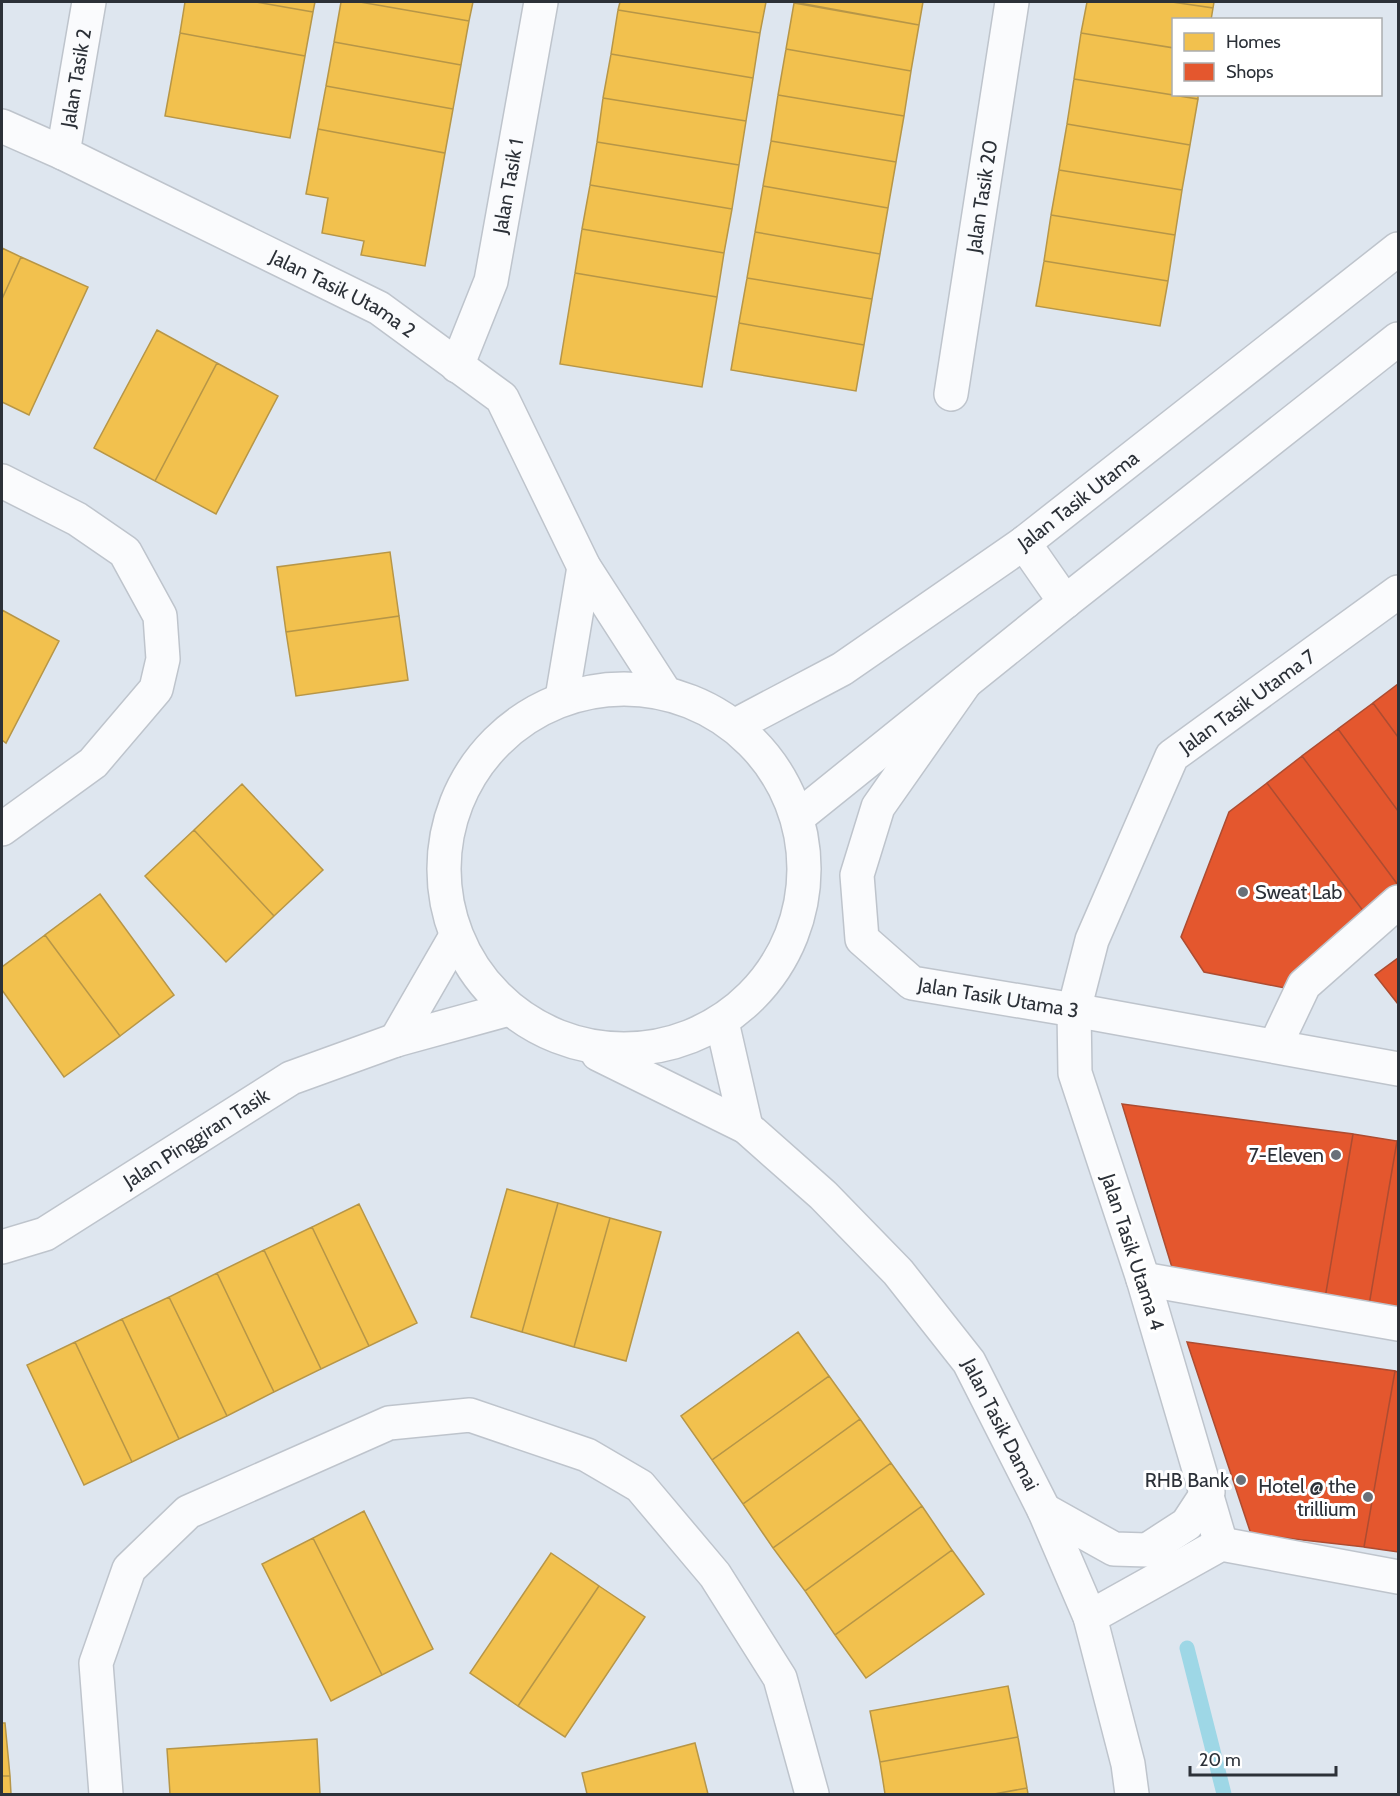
<svg xmlns="http://www.w3.org/2000/svg" width="1400" height="1796" font-family="Cabin,sans-serif">
  <rect width="100%" height="100%" fill="#dee6ef"/>
  <path fill="#f2c14e" stroke="#b79647" stroke-width="1.5" d="M 185,2 L 256,2 L 313,12 L 305,56 L 180,33 Z
    M 256,2 L 315,2 L 313,12 Z
    M 341,2 L 360,2 L 469,21 L 461,65 L 334,42 Z
    M 360,2 L 473,2 L 469,21 Z
    M 620,2 L 766,2 L 760,33 L 618,10 Z
    M 794,2 L 923,2 L 919,25 Z
    M 1087,2 L 1172,2 L 1213,8 L 1211,20 L 1174,20 L 1174,48 L 1081,33 Z
    M 1172,2 L 1214,2 L 1213,8 Z
    M 794,3 L 919,25 L 911,71 L 786,49 Z
    M 618,10 L 760,33 L 753,78 L 611,54 Z
    M 180,33 L 305,56 L 290,138 L 165,116 Z
    M 1081,33 L 1174,48 L 1174,94 L 1198,94 L 1198,99 L 1074,79 Z
    M 334,42 L 461,65 L 453,109 L 326,86 Z
    M 786,49 L 911,71 L 904,116 L 778,95 Z
    M 611,54 L 753,78 L 746,121 L 603,98 Z
    M 1074,79 L 1198,99 L 1190,145 L 1067,124 Z
    M 326,86 L 453,109 L 445,153 L 318,129 Z
    M 778,95 L 904,116 L 896,162 L 771,141 Z
    M 603,98 L 746,121 L 739,165 L 597,142 Z
    M 1067,124 L 1190,145 L 1182,190 L 1059,170 Z
    M 318,129 L 445,153 L 425,266 L 361,255 L 364,241 L 322,233 L 328,198 L 306,194 Z
    M 771,141 L 896,162 L 888,208 L 763,186 Z
    M 597,142 L 739,165 L 732,209 L 590,185 Z
    M 1059,170 L 1182,190 L 1175,235 L 1051,215 Z
    M 590,185 L 732,209 L 724,253 L 582,229 Z
    M 763,186 L 888,208 L 880,254 L 755,232 Z
    M 1051,215 L 1175,235 L 1168,281 L 1044,261 Z
    M 582,229 L 724,253 L 717,297 L 575,273 Z
    M 755,232 L 880,254 L 872,299 L 747,278 Z
    M 2,248 L 21,257 L 2,299 Z
    M 21,257 L 88,287 L 29,415 L 2,402 L 2,299 Z
    M 1044,261 L 1168,281 L 1160,326 L 1036,306 Z
    M 575,273 L 717,297 L 702,387 L 560,364 Z
    M 747,278 L 872,299 L 864,345 L 739,323 Z
    M 739,323 L 864,345 L 856,391 L 731,370 Z
    M 157,330 L 217,363 L 155,481 L 94,448 Z
    M 217,363 L 278,396 L 216,514 L 155,481 Z
    M 390,552 L 399,616 L 286,632 L 277,567 Z
    M 2,610 L 59,641 L 6,743 L 2,740 Z
    M 399,616 L 408,680 L 296,696 L 286,632 Z
    M 242,784 L 323,870 L 274,916 L 194,830 Z
    M 194,830 L 274,916 L 226,962 L 145,876 Z
    M 100,894 L 174,995 L 120,1036 L 45,935 Z
    M 45,935 L 120,1036 L 64,1077 L 2,990 L 2,967 Z
    M 507,1189 L 558,1203 L 522,1332 L 471,1317 Z
    M 558,1203 L 610,1218 L 574,1347 L 522,1332 Z
    M 359,1204 L 417,1323 L 369,1346 L 312,1227 Z
    M 610,1218 L 661,1232 L 626,1361 L 574,1347 Z
    M 312,1227 L 369,1346 L 321,1369 L 264,1250 Z
    M 264,1250 L 321,1369 L 274,1392 L 217,1273 Z
    M 217,1273 L 274,1392 L 227,1416 L 169,1297 Z
    M 169,1297 L 227,1416 L 179,1439 L 122,1319 Z
    M 122,1319 L 179,1439 L 132,1462 L 75,1342 Z
    M 798,1332 L 829,1376 L 712,1460 L 681,1416 Z
    M 75,1342 L 132,1462 L 84,1485 L 27,1365 Z
    M 829,1376 L 860,1419 L 743,1504 L 712,1460 Z
    M 860,1419 L 891,1463 L 773,1548 L 743,1504 Z
    M 891,1463 L 922,1506 L 805,1591 L 773,1548 Z
    M 922,1506 L 952,1550 L 835,1635 L 805,1591 Z
    M 364,1511 L 433,1649 L 382,1675 L 313,1538 Z
    M 313,1538 L 382,1675 L 331,1701 L 262,1564 Z
    M 952,1550 L 984,1594 L 866,1678 L 835,1635 Z
    M 551,1553 L 599,1586 L 518,1706 L 470,1673 Z
    M 599,1586 L 645,1617 L 565,1737 L 518,1706 Z
    M 1008,1686 L 1018,1737 L 880,1762 L 870,1711 Z
    M 2,1723 L 5,1723 L 10,1776 L 2,1776 Z
    M 1018,1737 L 1027,1788 L 994,1794 L 885,1794 L 880,1762 Z
    M 317,1739 L 320,1794 L 170,1794 L 167,1749 Z
    M 695,1743 L 708,1794 L 587,1794 L 582,1773 Z
    M 2,1776 L 10,1776 L 11,1794 L 2,1794 Z
    M 1027,1788 L 1028,1794 L 994,1794 Z"/>
  <path fill="#e4572e" stroke="#ad4c31" stroke-width="1.5" d="M 1398,684 L 1398,737 L 1373,703 Z
    M 1373,703 L 1398,737 L 1398,811 L 1338,729 Z
    M 1338,729 L 1398,811 L 1398,885 L 1302,756 Z
    M 1302,756 L 1398,885 L 1398,905 L 1373,924 L 1267,783 Z
    M 1267,783 L 1373,924 L 1290,989 L 1204,972 L 1181,937 L 1229,812 Z
    M 1398,958 L 1398,1004 L 1375,975 Z
    M 1122,1104 L 1353,1134 L 1323,1310 L 1178,1287 Z
    M 1353,1134 L 1397,1141 L 1367,1317 L 1323,1310 Z
    M 1397,1141 L 1398,1141 L 1398,1323 L 1367,1317 Z
    M 1187,1342 L 1395,1371 L 1364,1547 L 1251,1534 Z
    M 1395,1371 L 1398,1372 L 1398,1552 L 1364,1547 Z"/>
  <g fill="none" stroke-linecap="round" stroke-linejoin="round">
    <path stroke="#9ed7e6" stroke-width="15" d="M 1187,1648 L 1224,1794"/>
    <g stroke="#bec4cc" stroke-width="36">
      <g id="minor">
        <path id="s1" d="M 2,126 L 63,153 L 379,308 L 502,398 L 584,567 L 664,691"/>
        <path id="s2" d="M 63,153 L 89,2"/>
        <path id="s3" d="M 457,366 L 491,281 L 541,2"/>
        <path id="s4" d="M 951,394 L 1012,2"/>
        <path d="M 2,481 L 77,519 L 125,552 L 160,616 L 163,659 L 156,689 L 93,763 L 2,829"/>
        <path d="M 1024,543 L 1065,602"/>
        <path id="s5" d="M 965,683 L 878,807 L 857,875 L 862,939 L 912,983 L 1074,1010 L 1398,1069"/>
        <circle cx="624" cy="869" r="180"/>
        <path d="M 562,698 L 584,567"/>
        <path id="s6" d="M 736,725 L 842,669 L 1024,543 L 1398,249"/>
        <path d="M 798,817 L 1065,602 L 1398,339"/>
        <path d="M 722,1022 L 746,1127"/>
        <path d="M 396,1040 L 456,936"/>
        <path d="M 1275,1046 L 1304,985 L 1398,902"/>
        <path id="s7" d="M 598,1054 L 746,1127 L 823,1195 L 898,1272 L 969,1362 L 1044,1510 L 1090,1617 L 1128,1764 L 1132,1794"/>
        <path id="s8" d="M 2,1247 L 45,1234 L 291,1078 L 396,1040 L 509,1009"/>
        <path d="M 1143,1279 L 1398,1324"/>
        <path d="M 1044,1510 L 1114,1549 L 1147,1550 L 1187,1524 L 1208,1492"/>
        <path id="s9" d="M 1221,1544 L 1143,1279 L 1075,1073 L 1074,1010 L 1092,940 L 1172,756 L 1398,592"/>
        <path d="M 1090,1617 L 1221,1544 L 1398,1577"/>
        <path d="M 106,1794 L 96,1663 L 129,1569 L 188,1512 L 389,1423 L 470,1415 L 587,1455 L 640,1486 L 715,1575 L 780,1678 L 812,1794"/>
      </g>
    </g>
    <use href="#minor" stroke="#fafbfd" stroke-width="33"/>
  </g>
  <g fill="#6a7078" stroke="#fff" stroke-width="2">
    <circle cx="1243" cy="892" r="6"/>
    <circle cx="1336" cy="1155" r="6"/>
    <circle cx="1241" cy="1480" r="6"/>
    <circle cx="1368" cy="1497" r="6"/>
  </g>
  <g text-anchor="middle" dominant-baseline="central" stroke-width="6" stroke-linejoin="round" paint-order="stroke">
    <g font-size="20" fill="#2c3138" stroke="#fff">
      <text stroke="none"><textPath href="#s2" startOffset="76">Jalan Tasik 2</textPath></text>
      <text stroke="none"><textPath href="#s3" startOffset="188">Jalan Tasik 1</textPath></text>
      <text stroke="none"><textPath href="#s4" startOffset="200">Jalan Tasik 20</textPath></text>
      <text stroke="none"><textPath href="#s1" startOffset="380">Jalan Tasik Utama 2</textPath></text>
      <text stroke="none"><textPath href="#s6" startOffset="410">Jalan Tasik Utama</textPath></text>
      <text stroke="none"><textPath href="#s9" startOffset="922">Jalan Tasik Utama 7</textPath></text>
      <text stroke="none"><textPath href="#s5" startOffset="441">Jalan Tasik Utama 3</textPath></text>
      <text stroke="none"><textPath href="#s8" startOffset="224">Jalan Pinggiran Tasik</textPath></text>
      <text transform="translate(1133 1252) rotate(72)">Jalan Tasik Utama 4</text>
      <text stroke="none"><textPath href="#s7" startOffset="560">Jalan Tasik Damai</textPath></text>
    </g>
    <g font-size="20" fill="#2c3138" stroke="#fff" text-anchor="end">
      <text x="1255" y="892" text-anchor="start">Sweat Lab</text>
      <text x="1324" y="1155">7-Eleven</text>
      <text x="1229" y="1480">RHB Bank</text>
      <text x="1356" y="1486">Hotel @ the<tspan x="1356" dy="23">trillium</tspan></text>
    </g>
  </g>
  <rect width="1400" height="1796" fill="none" stroke="#2c3138" stroke-width="6"/>
  <rect x="1172" y="18" width="210" height="78" fill="#ffffff" stroke="#abadaf" stroke-width="1.5"/>
  <rect x="1184" y="33" width="30" height="18" fill="#f2c14e" stroke="#abadaf" stroke-width="1.5"/>
  <text x="1226" y="48" font-size="18" fill="#2c3138">Homes</text>
  <rect x="1184" y="63" width="30" height="18" fill="#e4572e" stroke="#abadaf" stroke-width="1.5"/>
  <text x="1226" y="78" font-size="18" fill="#2c3138">Shops</text>
  <path d="M1190 1766v9h146v-9" fill="none" stroke="#2c3138" stroke-width="3"/>
  <text x="1199" y="1766" font-size="18" fill="#2c3138" stroke="#ffffff" stroke-width="4.5" paint-order="stroke">20 m</text>
</svg>
